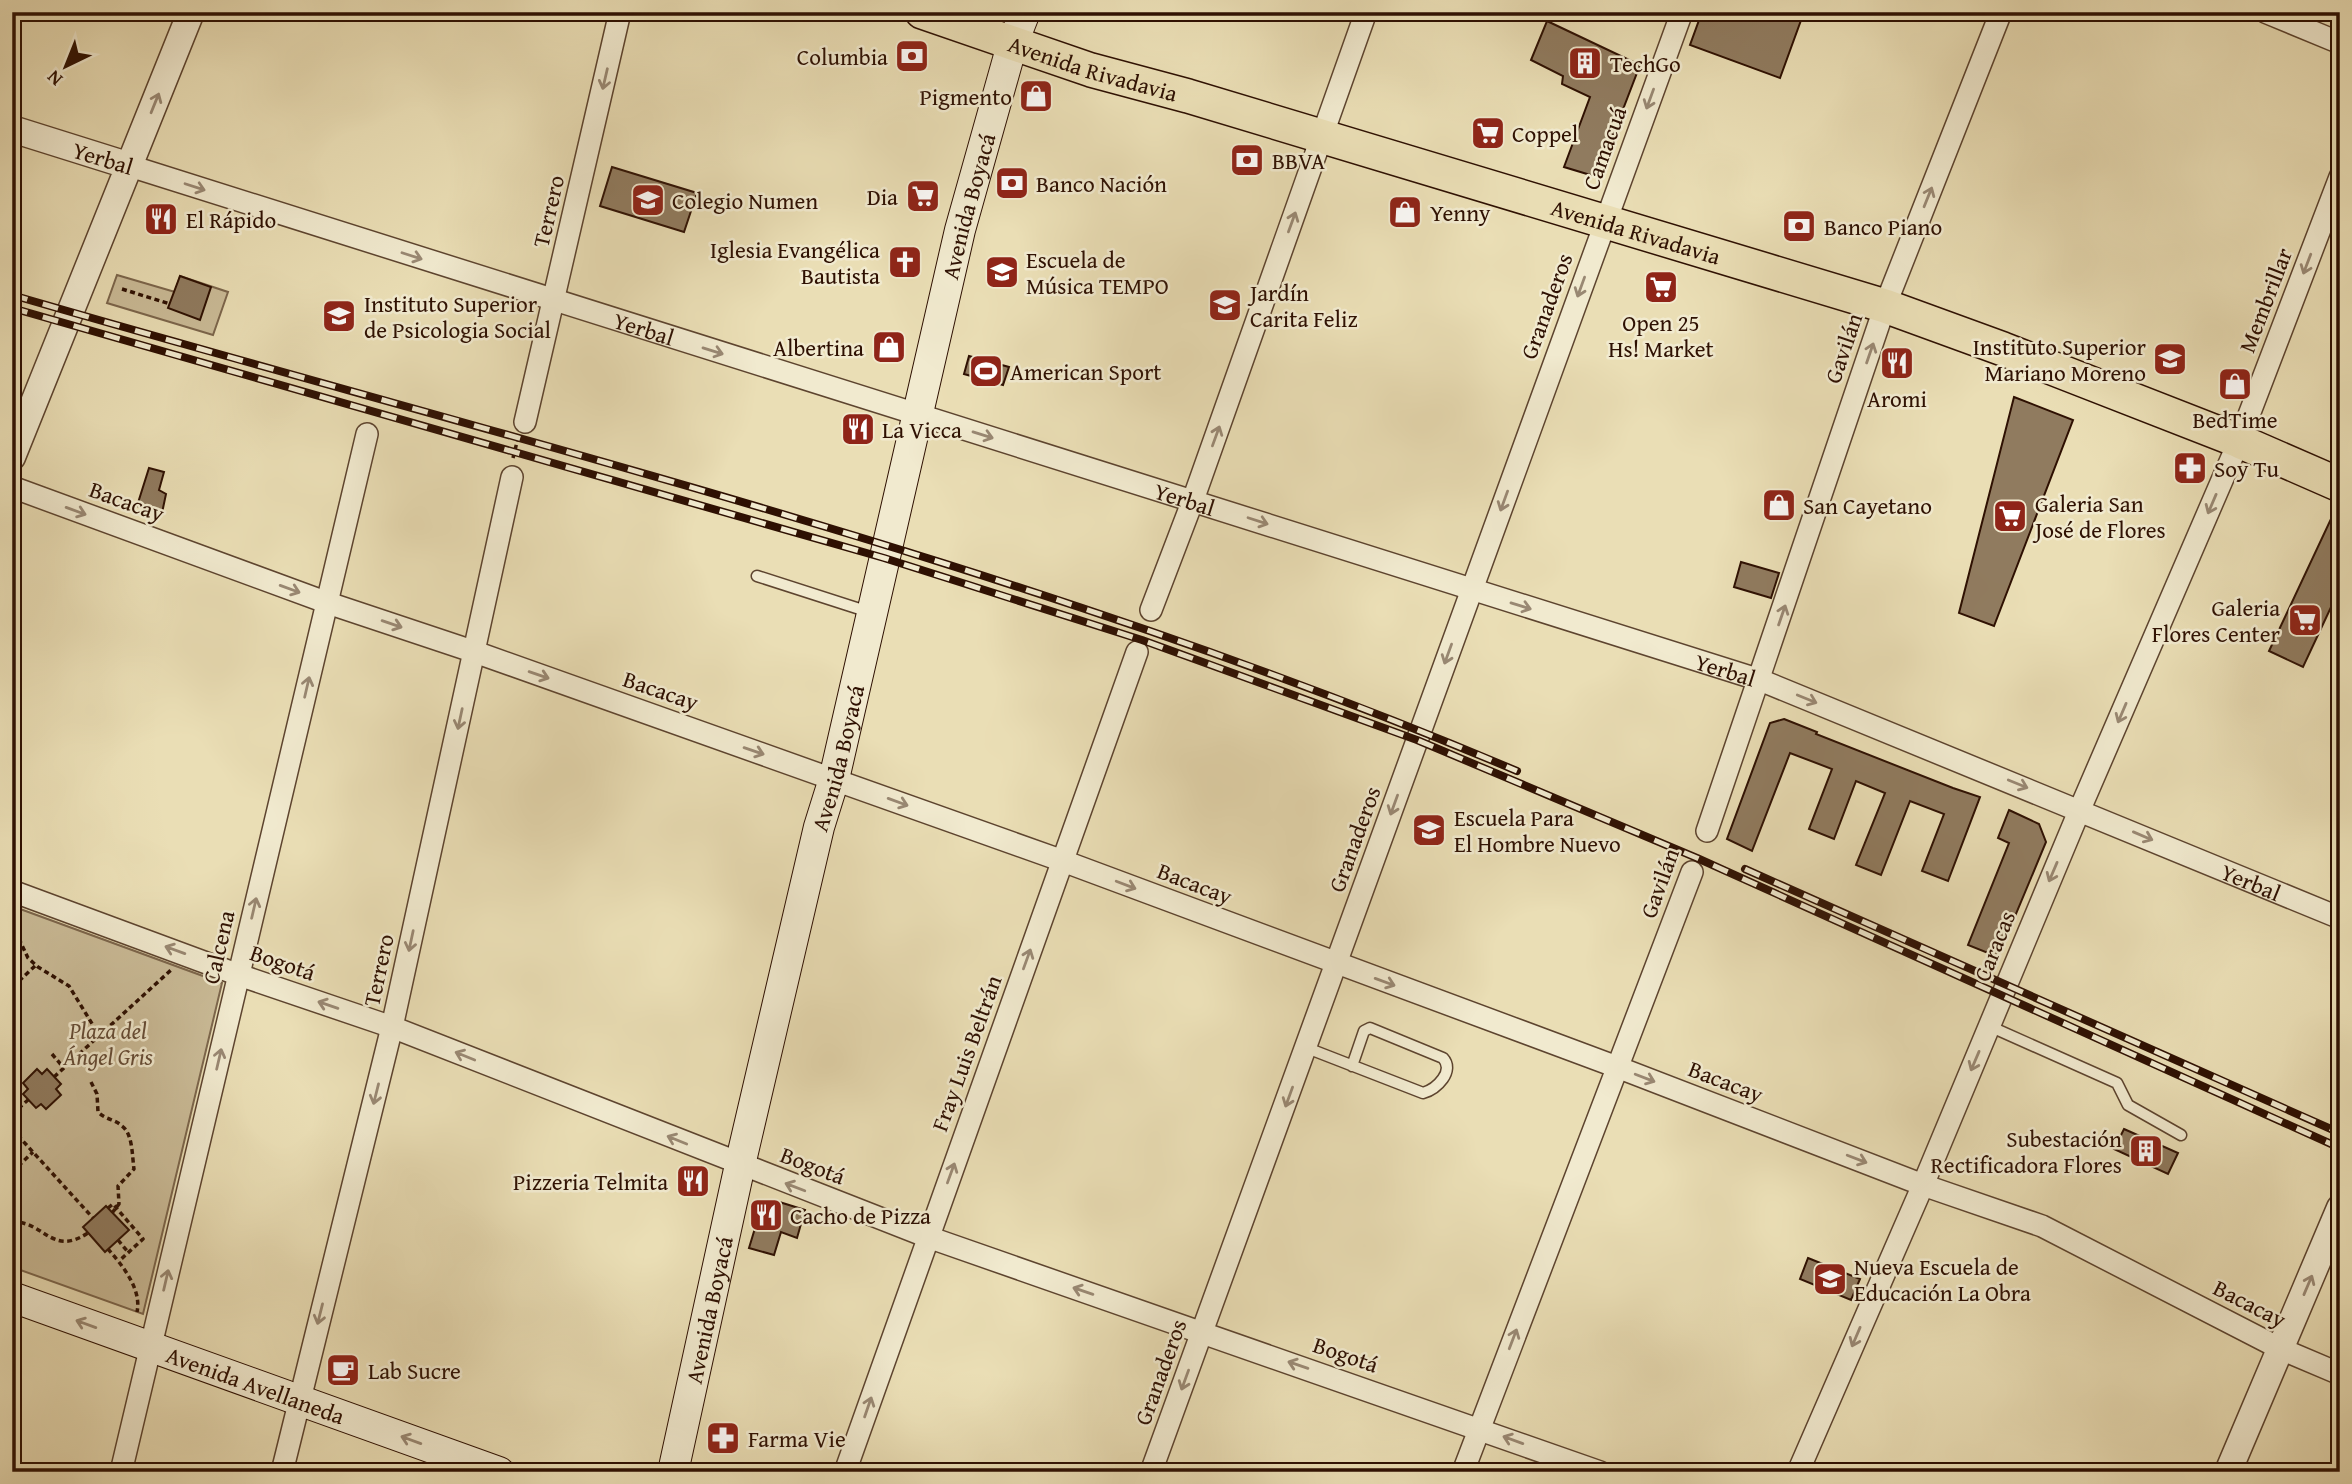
<svg xmlns="http://www.w3.org/2000/svg" width="2352" height="1484" font-family="'Gentium Book Plus',serif">
  <rect width="100%" height="100%" fill="#eadeb5"/>
  <filter id="stains"><feTurbulence type="fractalNoise" baseFrequency=".00286" numOctaves="4"/><feColorMatrix values="0 0 0 0 .2 0 0 0 0 .09 0 0 0 0 .02 0 0 0 .5 -.17"/></filter>
  <radialGradient id="worn" r=".72"><stop offset=".6" stop-color="#630" stop-opacity="0"/><stop offset="1" stop-color="#630" stop-opacity=".3"/></radialGradient>
  <path fill="#cabb97" stroke="#7c664c" stroke-width="2" d="M 117,275 L 175,292 L 180,276 L 228,292 L 213,335 L 107,303 Z
    M 12,906 L 222,983 L 143,1314 L 12,1267 Z"/>
  <path fill="#907b5f" stroke="#2e1002" stroke-width="2" d="M 1702,12 L 1804,12 L 1780,78 L 1690,45 Z
    M 1547,21 L 1640,65 L 1597,177 L 1564,167 L 1590,97 L 1562,84 L 1563,76 L 1531,60 Z
    M 612,167 L 697,193 L 684,232 L 600,206 Z
    M 180,276 L 211,287 L 200,320 L 168,308 Z
    M 969,356 L 1009,367 L 1003,385 L 964,374 Z
    M 2014,397 L 2073,420 L 1994,626 L 1959,613 Z
    M 149,468 L 164,472 L 159,490 L 166,494 L 162,513 L 137,506 Z
    M 2338,504 L 2340,588 L 2303,667 L 2269,651 Z
    M 1741,562 L 1779,573 L 1771,598 L 1734,587 Z
    M 1784,719 L 1817,732 L 1816,734 L 1953,788 L 1980,797 L 1948,881 L 1922,871 L 1944,814 L 1910,801 L 1881,875 L 1856,865 L 1885,793 L 1856,781 L 1834,839 L 1809,829 L 1832,769 L 1790,753 L 1752,851 L 1727,839 L 1770,723 Z
    M 2009,810 L 2039,824 L 2046,842 L 1998,957 L 1968,945 L 2009,843 L 1998,838 Z
    M 37,1069 L 42,1074 L 47,1069 L 61,1084 L 56,1089 L 61,1095 L 46,1109 L 41,1104 L 36,1108 L 23,1094 L 28,1089 L 23,1083 Z
    M 2124,1129 L 2178,1153 L 2168,1174 L 2114,1149 Z
    M 773,1200 L 805,1210 L 797,1238 L 781,1232 L 774,1255 L 749,1248 L 762,1205 Z
    M 106,1206 L 129,1230 L 105,1252 L 83,1227 Z
    M 1808,1258 L 1860,1279 L 1851,1300 L 1800,1279 Z"/>
  <g fill="none" stroke-linecap="round" stroke-linejoin="round">
    <g stroke="#5d442f" stroke-width="13">
      <path id="service" d="M 757,576 L 869,612
        M 1989,1026 L 2117,1083 L 2128,1105 L 2181,1135
        M 1307,1048 L 1423,1093 C 1437,1089 1455,1071 1443,1058 L 1370,1028 L 1364,1031 L 1352,1066"/>
    </g>
    <g stroke="#5d442f" stroke-width="24">
      <g id="minor">
        <path d="M 2265,12 L 2340,43"/>
        <path id="s1" d="M 130,166 L 1760,680 L 2340,918"/>
        <path d="M 525,422 L 620,12"/>
        <path d="M 12,487 L 328,603 L 475,652 L 1063,861 L 1617,1067 L 1923,1185 L 2042,1226 L 2281,1349 L 2340,1374"/>
        <path d="M 1151,610 L 1193,500 L 1366,12"/>
        <path d="M 1707,831 L 1885,306 L 2001,12"/>
        <path d="M 12,891 L 239,975 L 392,1027 L 928,1237 L 1600,1472"/>
        <path d="M 121,1472 L 367,434"/>
        <path d="M 282,1472 L 392,1027 L 512,477"/>
        <path d="M 845,1472 L 1137,652"/>
        <path d="M 1151,1472 L 1682,12"/>
        <path d="M 1463,1472 L 1692,872"/>
        <path d="M 1798,1472 L 1923,1185 L 2080,809 L 2239,441 L 2340,177"/>
      </g>
    </g>
    <g stroke="#5d442f" stroke-width="29">
      <path id="tertiary" d="M 12,129 L 130,166
        M 12,457 L 191,12
        M 2228,1472 L 2340,1208"/>
    </g>
    <g stroke="#2e1002" stroke-width="32">
      <g id="secondary">
        <path id="s2" d="M 12,1297 L 499,1472"/>
        <path id="s3" d="M 673,1472 L 740,1165 L 819,827 L 834,779 L 960,230 L 1012,45 L 1025,12"/>
      </g>
    </g>
    <g stroke="#2e1002" stroke-width="36">
      <g id="primary">
        <path id="s4" d="M 922,12 L 1091,70 L 1188,96 L 1885,306 L 2003,349 L 2239,441 L 2340,485"/>
      </g>
    </g>
    <path stroke="#2e1002" stroke-width="3.5" stroke-dasharray="5 3.5" stroke-linecap="butt" d="M 122,289 L 170,304
      M 513,458 L 518,438
      M 12,933 L 20,941 L 28,958 L 38,967 L 69,986 L 99,1035
      M 19,981 L 36,965
      M 52,1054 L 63,1067
      M 54,1077 L 171,970
      M 91,1082 L 97,1094 L 98,1112 C 106,1120 115,1119 122,1126 C 133,1134 132,1156 134,1169 L 118,1186 L 119,1204 L 112,1213
      M 12,1114 L 28,1100
      M 12,1129 L 93,1218
      M 12,1172 L 33,1152
      M 108,1208 L 113,1204 L 143,1239 L 119,1261
      M 12,1222 C 45,1221 51,1257 88,1233
      M 118,1240 L 128,1252
      M 108,1249 C 122,1265 142,1289 137,1312"/>
    <use href="#service" stroke="#f1eacf" stroke-width="10"/>
    <use href="#minor" stroke="#f1eacf" stroke-width="21"/>
    <use href="#tertiary" stroke="#f1eacf" stroke-width="26"/>
    <use href="#secondary" stroke="#f1eacf" stroke-width="30"/>
    <use href="#primary" stroke="#eadeb5" stroke-width="33"/>
    <g stroke="#2e1002" stroke-width="8">
      <path id="rail" d="M 12,295 C 517,442 1032,565 1517,771
        M 12,308 L 884,558 L 1142,640 L 1417,740 L 1697,858 L 2340,1148
        M 1745,869 L 2340,1133"/>
    </g>
    <use href="#rail" stroke="#f1eacf" stroke-width="5" stroke-dasharray="16" stroke-linecap="butt"/>
  </g>
  <defs><path id="oneway-shaft" d="M-6 0H5M1.5-3L5.5 0L1.5 3" fill="none" stroke-width="1.6" stroke-linecap="round" stroke-linejoin="round" transform="scale(1.75)"/></defs>
  <g stroke="#998873">
    <use href="#oneway-shaft" transform="translate(605 79) rotate(103)"/>
    <use href="#oneway-shaft" transform="translate(1650 99) rotate(110)"/>
    <use href="#oneway-shaft" transform="translate(155 103) rotate(-68)"/>
    <use href="#oneway-shaft" transform="translate(195 187) rotate(18)"/>
    <use href="#oneway-shaft" transform="translate(1928 197) rotate(-68)"/>
    <use href="#oneway-shaft" transform="translate(1292 222) rotate(-70)"/>
    <use href="#oneway-shaft" transform="translate(412 256) rotate(18)"/>
    <use href="#oneway-shaft" transform="translate(2307 264) rotate(111)"/>
    <use href="#oneway-shaft" transform="translate(1581 287) rotate(110)"/>
    <use href="#oneway-shaft" transform="translate(713 351) rotate(17)"/>
    <use href="#oneway-shaft" transform="translate(1870 353) rotate(-71)"/>
    <use href="#oneway-shaft" transform="translate(983 435) rotate(17)"/>
    <use href="#oneway-shaft" transform="translate(1216 436) rotate(-70)"/>
    <use href="#oneway-shaft" transform="translate(1504 501) rotate(110)"/>
    <use href="#oneway-shaft" transform="translate(2212 504) rotate(113)"/>
    <use href="#oneway-shaft" transform="translate(76 511) rotate(20)"/>
    <use href="#oneway-shaft" transform="translate(1258 521) rotate(18)"/>
    <use href="#oneway-shaft" transform="translate(290 589) rotate(20)"/>
    <use href="#oneway-shaft" transform="translate(1521 606) rotate(17)"/>
    <use href="#oneway-shaft" transform="translate(1782 615) rotate(-71)"/>
    <use href="#oneway-shaft" transform="translate(392 624) rotate(19)"/>
    <use href="#oneway-shaft" transform="translate(1448 654) rotate(110)"/>
    <use href="#oneway-shaft" transform="translate(539 675) rotate(19)"/>
    <use href="#oneway-shaft" transform="translate(307 687) rotate(-77)"/>
    <use href="#oneway-shaft" transform="translate(1807 699) rotate(22)"/>
    <use href="#oneway-shaft" transform="translate(2122 713) rotate(113)"/>
    <use href="#oneway-shaft" transform="translate(460 719) rotate(102)"/>
    <use href="#oneway-shaft" transform="translate(754 751) rotate(19)"/>
    <use href="#oneway-shaft" transform="translate(2018 784) rotate(22)"/>
    <use href="#oneway-shaft" transform="translate(898 802) rotate(20)"/>
    <use href="#oneway-shaft" transform="translate(1394 805) rotate(110)"/>
    <use href="#oneway-shaft" transform="translate(2143 836) rotate(23)"/>
    <use href="#oneway-shaft" transform="translate(2053 872) rotate(113)"/>
    <use href="#oneway-shaft" transform="translate(1126 885) rotate(21)"/>
    <use href="#oneway-shaft" transform="translate(254 908) rotate(-77)"/>
    <use href="#oneway-shaft" transform="translate(411 941) rotate(102)"/>
    <use href="#oneway-shaft" transform="translate(175 950) rotate(-160)"/>
    <use href="#oneway-shaft" transform="translate(1027 959) rotate(-70)"/>
    <use href="#oneway-shaft" transform="translate(1385 982) rotate(20)"/>
    <use href="#oneway-shaft" transform="translate(328 1005) rotate(-161)"/>
    <use href="#oneway-shaft" transform="translate(465 1056) rotate(-158)"/>
    <use href="#oneway-shaft" transform="translate(219 1059) rotate(-77)"/>
    <use href="#oneway-shaft" transform="translate(1975 1061) rotate(113)"/>
    <use href="#oneway-shaft" transform="translate(1645 1078) rotate(21)"/>
    <use href="#oneway-shaft" transform="translate(376 1094) rotate(104)"/>
    <use href="#oneway-shaft" transform="translate(1289 1097) rotate(110)"/>
    <use href="#oneway-shaft" transform="translate(677 1140) rotate(-158)"/>
    <use href="#oneway-shaft" transform="translate(1857 1159) rotate(21)"/>
    <use href="#oneway-shaft" transform="translate(951 1173) rotate(-70)"/>
    <use href="#oneway-shaft" transform="translate(795 1187) rotate(-159)"/>
    <use href="#oneway-shaft" transform="translate(166 1280) rotate(-77)"/>
    <use href="#oneway-shaft" transform="translate(2308 1285) rotate(-67)"/>
    <use href="#oneway-shaft" transform="translate(1083 1291) rotate(-161)"/>
    <use href="#oneway-shaft" transform="translate(320 1314) rotate(104)"/>
    <use href="#oneway-shaft" transform="translate(86 1324) rotate(-160)"/>
    <use href="#oneway-shaft" transform="translate(1856 1337) rotate(113)"/>
    <use href="#oneway-shaft" transform="translate(1513 1339) rotate(-69)"/>
    <use href="#oneway-shaft" transform="translate(1298 1365) rotate(-161)"/>
    <use href="#oneway-shaft" transform="translate(1185 1380) rotate(110)"/>
    <use href="#oneway-shaft" transform="translate(868 1407) rotate(-71)"/>
    <use href="#oneway-shaft" transform="translate(411 1440) rotate(-160)"/>
    <use href="#oneway-shaft" transform="translate(1513 1440) rotate(-160)"/>
  </g>
  <defs>
    <g id="bank-square" transform="scale(1.75)"><rect x="-9" y="-9" width="18" height="18" rx="4" fill="#8f2418" stroke="#f1eacf"/><path d="M-6-4H6V4H-6ZM0-2.3a2.3 2.3 0 1 0 0 4.6a2.3 2.3 0 1 0 0-4.6Z" fill="#fff"/></g>
    <g id="building-square" transform="scale(1.75)"><rect x="-9" y="-9" width="18" height="18" rx="4" fill="#8f2418" stroke="#f1eacf"/><path d="M-4-6H4V6H1V3H-1V6H-4ZM-2.5-4.3h1.7v1.8h-1.7ZM.8-4.3h1.7v1.8H.8ZM-2.5-1h1.7V.8h-1.7ZM.8-1h1.7V.8H.8Z" fill="#fff"/></g>
    <g id="shop-square" transform="scale(1.75)"><rect x="-9" y="-9" width="18" height="18" rx="4" fill="#8f2418" stroke="#f1eacf"/><path d="M-5-2.5h2.3a2.7 3.5 0 0 1 5.4 0H5L5.5 6h-11ZM-1.5-2.5h3a1.5 2.3 0 0 0-3 0Z" fill="#fff"/></g>
    <g id="supermarket-square" transform="scale(1.75)"><rect x="-9" y="-9" width="18" height="18" rx="4" fill="#8f2418" stroke="#f1eacf"/><path d="M-6-5.5h2.5l.6 2H6L4.5 2H-2.5L-4.4-4H-6ZM-1.5 3.2a1.3 1.3 0 1 0 .1 0ZM3 3.2a1.3 1.3 0 1 0 .1 0Z" fill="#fff"/></g>
    <g id="school-square" transform="scale(1.75)"><rect x="-9" y="-9" width="18" height="18" rx="4" fill="#8f2418" stroke="#f1eacf"/><path d="M0-5L7-2L0 1L-7-2ZM-4 1L0 2.5L4 1V4Q0 6-4 4Z" fill="#fff"/></g>
    <g id="restaurant-square" transform="scale(1.75)"><rect x="-9" y="-9" width="18" height="18" rx="4" fill="#8f2418" stroke="#f1eacf"/><path d="M-5-6h1v4h1v-4h1v4h1v-4h1v5L-1.5 .5V6h-2V.5L-5-1ZM5-6V6H3V1.5H1.5Q1.5-4 5-6Z" fill="#fff"/></g>
    <g id="church-square" transform="scale(1.75)"><rect x="-9" y="-9" width="18" height="18" rx="4" fill="#8f2418" stroke="#f1eacf"/><path d="M-1.2-6h2.4v3.5h3.3v2.4h-3.3V6h-2.4V-.1h-3.3v-2.4h3.3Z" fill="#fff"/></g>
    <g id="university-square" transform="scale(1.75)"><rect x="-9" y="-9" width="18" height="18" rx="4" fill="#8f2418" stroke="#f1eacf"/><path d="M0-5L7-2L0 1L-7-2ZM-4 1L0 2.5L4 1V4Q0 6-4 4Z" fill="#fff"/></g>
    <g id="stadium-square" transform="scale(1.75)"><rect x="-9" y="-9" width="18" height="18" rx="4" fill="#8f2418" stroke="#f1eacf"/><path d="M0-5a6.5 5 0 1 0 0 10a6.5 5 0 1 0 0-10ZM-3.5-1.8h7v3.6h-7Z" fill="#fff"/></g>
    <g id="pharmacy-square" transform="scale(1.75)"><rect x="-9" y="-9" width="18" height="18" rx="4" fill="#8f2418" stroke="#f1eacf"/><path d="M-2-6h4v4h4v4h-4v4h-4v-4h-4v-4h4Z" fill="#fff"/></g>
    <g id="cafe-square" transform="scale(1.75)"><rect x="-9" y="-9" width="18" height="18" rx="4" fill="#8f2418" stroke="#f1eacf"/><path d="M-5.5-4.5H6V0H3Q3 3.5 0 3.5H-2.5Q-5.5 3.5-5.5 0ZM3-3.2v2h1.7v-2ZM-6 4.5H4V6H-6Z" fill="#fff"/></g>
  </defs>
  <g fill-rule="evenodd">
    <use href="#bank-square" x="912" y="56"/>
    <use href="#building-square" x="1585" y="63"/>
    <use href="#shop-square" x="1036" y="96"/>
    <use href="#supermarket-square" x="1488" y="133"/>
    <use href="#bank-square" x="1247" y="160"/>
    <use href="#bank-square" x="1012" y="183"/>
    <use href="#supermarket-square" x="923" y="196"/>
    <use href="#school-square" x="648" y="200"/>
    <use href="#shop-square" x="1405" y="212"/>
    <use href="#restaurant-square" x="161" y="219"/>
    <use href="#bank-square" x="1799" y="226"/>
    <use href="#church-square" x="905" y="262"/>
    <use href="#university-square" x="1002" y="272"/>
    <use href="#supermarket-square" x="1661" y="287"/>
    <use href="#school-square" x="1225" y="305"/>
    <use href="#university-square" x="339" y="316"/>
    <use href="#shop-square" x="889" y="347"/>
    <use href="#university-square" x="2170" y="359"/>
    <use href="#restaurant-square" x="1897" y="363"/>
    <use href="#stadium-square" x="986" y="371"/>
    <use href="#shop-square" x="2235" y="384"/>
    <use href="#restaurant-square" x="858" y="429"/>
    <use href="#pharmacy-square" x="2190" y="468"/>
    <use href="#shop-square" x="1779" y="505"/>
    <use href="#supermarket-square" x="2010" y="516"/>
    <use href="#supermarket-square" x="2305" y="620"/>
    <use href="#school-square" x="1429" y="830"/>
    <use href="#building-square" x="2146" y="1151"/>
    <use href="#restaurant-square" x="693" y="1181"/>
    <use href="#restaurant-square" x="766" y="1215"/>
    <use href="#school-square" x="1830" y="1279"/>
    <use href="#cafe-square" x="343" y="1370"/>
    <use href="#pharmacy-square" x="723" y="1438"/>
  </g>
  <g text-anchor="middle" dominant-baseline="central" stroke-width="5" stroke-linejoin="round" paint-order="stroke">
    <g font-size="23" fill="#2e1002" stroke="#f1eacf" text-anchor="start">
      <text x="888" y="56" text-anchor="end">Columbia</text>
      <text x="1610" y="63">TechGo</text>
      <text x="1012" y="96" text-anchor="end">Pigmento</text>
      <text x="1512" y="133">Coppel</text>
      <text x="1272" y="160">BBVA</text>
      <text x="1036" y="183">Banco Nación</text>
      <text x="898" y="196" text-anchor="end">Dia</text>
      <text x="672" y="200">Colegio Numen</text>
      <text x="1430" y="212">Yenny</text>
      <text x="186" y="219">El Rápido</text>
      <text x="1824" y="226">Banco Piano</text>
      <text x="880" y="249" text-anchor="end">Iglesia Evangélica<tspan x="880" dy="26">Bautista</tspan></text>
      <text x="1026" y="259">Escuela de<tspan x="1026" dy="26">Música TEMPO</tspan></text>
      <text x="1250" y="292">Jardín<tspan x="1250" dy="26">Carita Feliz</tspan></text>
      <text x="364" y="303">Instituto Superior<tspan x="364" dy="26">de Psicologia Social</tspan></text>
      <text x="1661" y="322" text-anchor="middle">Open 25<tspan x="1661" dy="26">Hs! Market</tspan></text>
      <text x="2146" y="346" text-anchor="end">Instituto Superior<tspan x="2146" dy="26">Mariano Moreno</tspan></text>
      <text x="864" y="347" text-anchor="end">Albertina</text>
      <text x="1010" y="371">American Sport</text>
      <text x="1897" y="398" text-anchor="middle">Aromi</text>
      <text x="2235" y="419" text-anchor="middle">BedTime</text>
      <text x="882" y="429">La Vicca</text>
      <text x="2214" y="468">Soy Tu</text>
      <text x="2035" y="503">Galeria San<tspan x="2035" dy="26">José de Flores</tspan></text>
      <text x="1803" y="505">San Cayetano</text>
      <text x="2280" y="607" text-anchor="end">Galeria<tspan x="2280" dy="26">Flores Center</tspan></text>
      <text x="1454" y="817">Escuela Para<tspan x="1454" dy="26">El Hombre Nuevo</tspan></text>
      <text x="2122" y="1138" text-anchor="end">Subestación<tspan x="2122" dy="26">Rectificadora Flores</tspan></text>
      <text x="668" y="1181" text-anchor="end">Pizzeria Telmita</text>
      <text x="790" y="1215">Cacho de Pizza</text>
      <text x="1854" y="1266">Nueva Escuela de<tspan x="1854" dy="26">Educación La Obra</tspan></text>
      <text x="368" y="1370">Lab Sucre</text>
      <text x="748" y="1438">Farma Vie</text>
    </g>
    <g font-size="23" fill="#2e1002" stroke="#f1eacf">
      <text stroke="none"><textPath href="#s4" startOffset="180">Avenida Rivadavia</textPath></text>
      <text transform="translate(1604 148) rotate(-70)">Camacuá</text>
      <text transform="translate(103 158) rotate(17)">Yerbal</text>
      <text stroke="none"><textPath href="#s3" startOffset="1300">Avenida Boyacá</textPath></text>
      <text transform="translate(548 211) rotate(-77)">Terrero</text>
      <text stroke="none"><textPath href="#s4" startOffset="747">Avenida Rivadavia</textPath></text>
      <text transform="translate(2265 300) rotate(-69)">Membrillar</text>
      <text transform="translate(1546 306) rotate(-70)">Granaderos</text>
      <text stroke="none"><textPath href="#s1" startOffset="539">Yerbal</textPath></text>
      <text transform="translate(1843 348) rotate(-71)">Gavilán</text>
      <text stroke="none"><textPath href="#s1" startOffset="1106">Yerbal</textPath></text>
      <text transform="translate(127 501) rotate(20)">Bacacay</text>
      <text stroke="none"><textPath href="#s1" startOffset="1673">Yerbal</textPath></text>
      <text transform="translate(661 690) rotate(19)">Bacacay</text>
      <text stroke="none"><textPath href="#s3" startOffset="733">Avenida Boyacá</textPath></text>
      <text transform="translate(1354 839) rotate(-70)">Granaderos</text>
      <text stroke="none"><textPath href="#s1" startOffset="2240">Yerbal</textPath></text>
      <text transform="translate(1195 883) rotate(21)">Bacacay</text>
      <text transform="translate(1659 883) rotate(-70)">Gavilán</text>
      <text transform="translate(1994 946) rotate(-68)">Caracas</text>
      <text transform="translate(218 947) rotate(-77)">Calcena</text>
      <text transform="translate(283 962) rotate(19)">Bogotá</text>
      <text transform="translate(378 970) rotate(-78)">Terrero</text>
      <text transform="translate(966 1053) rotate(-70)">Fray Luis Beltrán</text>
      <text transform="translate(1726 1081) rotate(21)">Bacacay</text>
      <text transform="translate(813 1165) rotate(21)">Bogotá</text>
      <text transform="translate(2250 1303) rotate(27)">Bacacay</text>
      <text stroke="none"><textPath href="#s3" startOffset="166">Avenida Boyacá</textPath></text>
      <text transform="translate(1346 1354) rotate(19)">Bogotá</text>
      <text transform="translate(1160 1372) rotate(-70)">Granaderos</text>
      <text stroke="none"><textPath href="#s2" startOffset="259">Avenida Avellaneda</textPath></text>
    </g>
    <g font-size="23" font-style="italic" fill="#654c36" stroke="#f1eacf">
      <text x="108" y="1030">Plaza del<tspan x="108" dy="26">Ángel Gris</tspan></text>
    </g>
  </g>
  <rect width="2352" height="1484" fill="none" stroke="#eadeb5" stroke-width="42"/>
  <rect x="14" y="14" width="2324" height="1456" fill="none" stroke="#2e1002" stroke-width="3.5"/>
  <rect x="21" y="21" width="2310" height="1442" fill="none" stroke="#2e1002" stroke-width="2"/>
  <g transform="translate(66 66) rotate(223)" stroke="#f1eacf" stroke-width="5" paint-order="stroke">
  <path d="M0-5L12 26L0 18L-12 26Z" fill="#2e1002"/>
  <text y="-10" font-size="19" font-weight="bold" text-anchor="middle" fill="#2e1002">N</text>
  </g>
  <rect width="100%" height="100%" filter="url(#stains)"/>
  <rect width="100%" height="100%" fill="url(#worn)"/>
</svg>
